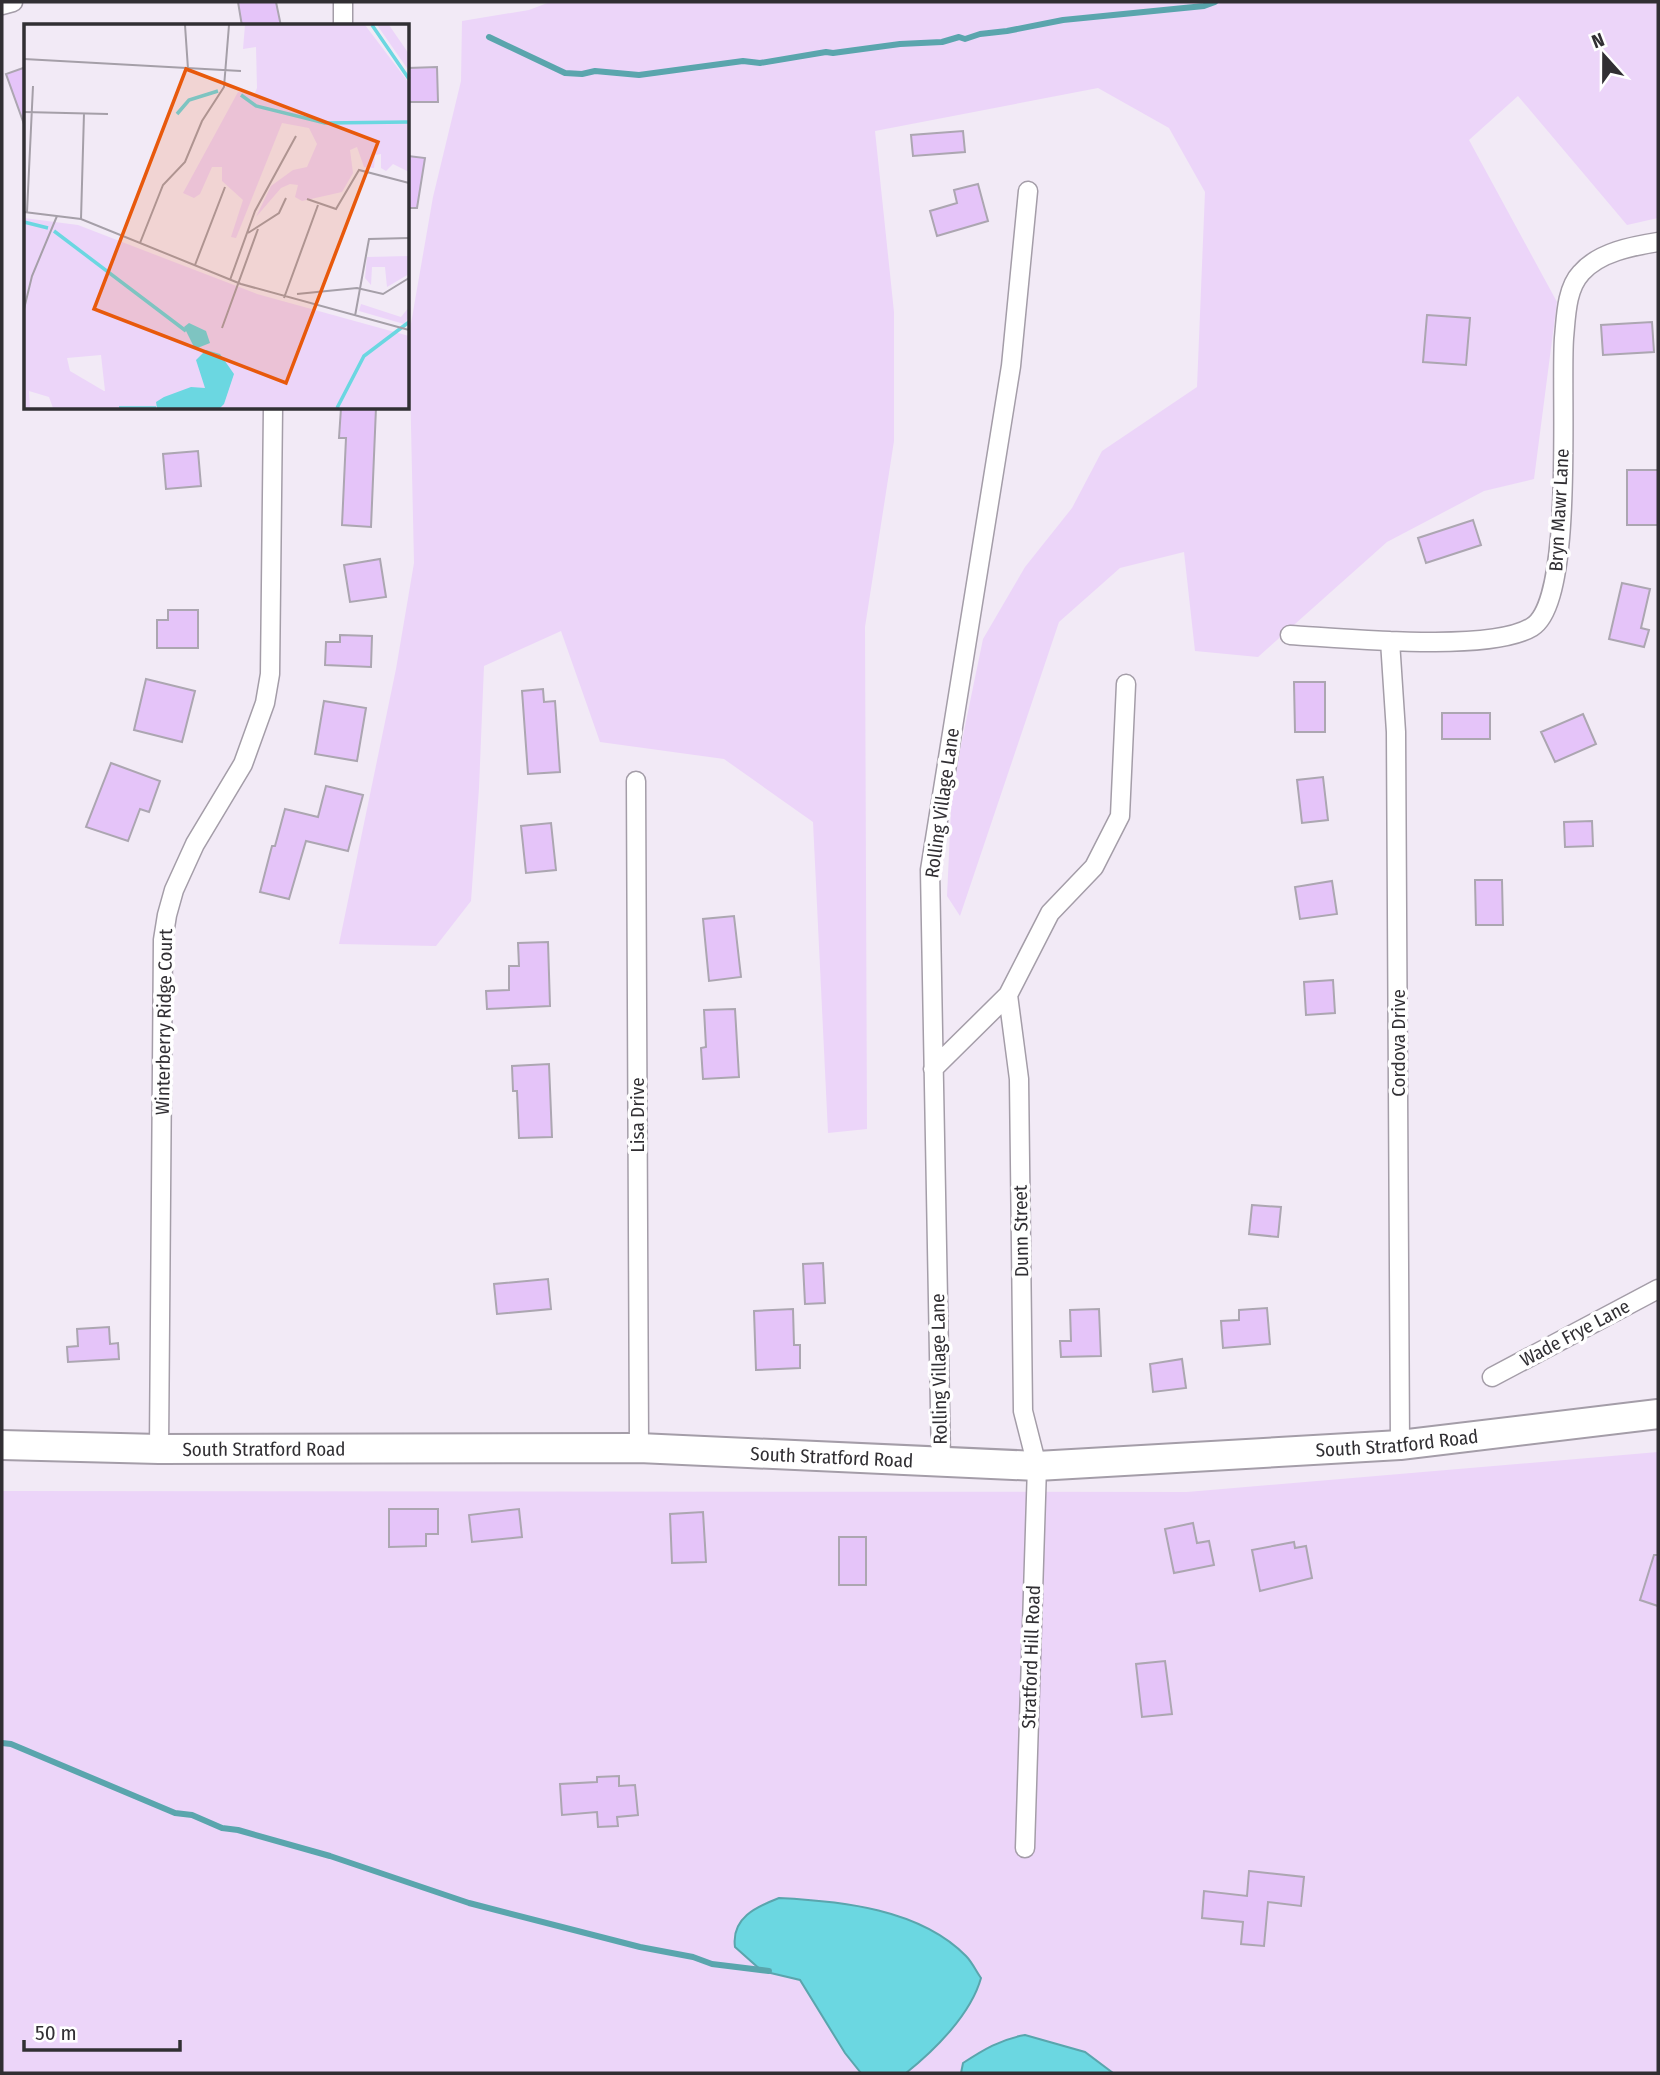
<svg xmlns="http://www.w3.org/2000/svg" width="1660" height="2075" font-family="'Fira Sans Condensed',sans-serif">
  <rect width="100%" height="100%" fill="#f2eaf6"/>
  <path fill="#ecd5f9" d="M 550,2 L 1658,2 L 1658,218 L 1627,225 L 1518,96 L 1469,140 L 1557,302 L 1534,479 L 1484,491 L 1387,542 L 1258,657 L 1195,651 L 1184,552 L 1120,568 L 1059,622 L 960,916 L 947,896 L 952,789 L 983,639 L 1025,567 L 1072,508 L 1102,451 L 1197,387 L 1205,192 L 1169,128 L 1098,88 L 875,131 L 894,312 L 894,441 L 865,627 L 867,1129 L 828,1133 L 813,822 L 724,759 L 600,742 L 561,631 L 484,666 L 479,788 L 471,901 L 436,946 L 339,944 L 396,669 L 414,563 L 409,335 L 433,197 L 461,81 L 462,21 L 529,10 Z
    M 1658,1452 L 1658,2073 L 2,2073 L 2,1491 L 1187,1492 Z"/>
  <path fill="#6bd7e1" stroke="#5aa5ad" stroke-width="2" d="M 779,1898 C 841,1901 920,1909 966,1956 C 972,1962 976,1971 981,1978 C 971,2014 935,2050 906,2073 L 861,2073 L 845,2053 L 800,1980 L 762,1971 L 735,1947 C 731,1918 756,1907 779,1898 Z
    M 1025,2035 L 1085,2052 L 1113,2073 L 961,2073 L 963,2063 C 983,2050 1001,2039 1025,2035 Z"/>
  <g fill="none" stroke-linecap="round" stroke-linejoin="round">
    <path stroke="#5aa5ad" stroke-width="6" d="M 489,37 L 565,73 L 582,74 L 595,71 L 639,75 L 743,61 L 760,63 L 826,52 L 833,53 L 900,44 L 942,42 L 959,37 L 965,39 L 980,34 L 1007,31 L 1063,20 L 1204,6 L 1215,2
      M 2,1743 L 11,1744 L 175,1813 L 192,1815 L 222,1828 L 238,1830 L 330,1856 L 469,1903 L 640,1947 L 693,1957 L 712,1964 L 769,1971"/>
  </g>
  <path fill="#e5c4f9" stroke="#aca6b1" stroke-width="2" d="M 238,2 L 276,2 L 281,26 L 242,26 Z
    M 26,67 L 26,123 L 24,124 L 6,74 Z
    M 437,67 L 438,102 L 408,102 L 408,68 Z
    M 963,131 L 965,152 L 913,156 L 911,135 Z
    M 408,156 L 425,158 L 417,208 L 408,208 Z
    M 978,184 L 988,221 L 937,236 L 930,211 L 957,203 L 954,190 Z
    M 1427,315 L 1470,318 L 1466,365 L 1423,362 Z
    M 1652,322 L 1654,352 L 1603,355 L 1601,325 Z
    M 341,408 L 376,408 L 371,527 L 342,525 L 346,438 L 339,438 Z
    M 198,451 L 201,486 L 166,489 L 163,454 Z
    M 1627,470 L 1658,470 L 1658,525 L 1627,525 Z
    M 1473,520 L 1481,545 L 1426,563 L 1418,538 Z
    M 380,559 L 386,597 L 350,602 L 344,565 Z
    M 1622,583 L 1650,589 L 1641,628 L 1649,630 L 1644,647 L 1609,639 Z
    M 168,610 L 198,610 L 198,648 L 157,648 L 157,620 L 168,620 Z
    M 340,635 L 372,636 L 371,667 L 325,665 L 326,642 L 340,642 Z
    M 146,679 L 195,691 L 182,742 L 134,730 Z
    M 1294,682 L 1325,682 L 1325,732 L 1295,732 Z
    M 543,689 L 544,702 L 555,701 L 560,772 L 528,774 L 522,691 Z
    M 324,701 L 366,708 L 357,761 L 315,754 Z
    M 1442,713 L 1490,713 L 1490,739 L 1442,739 Z
    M 1583,714 L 1596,744 L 1555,762 L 1541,732 Z
    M 111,763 L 160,781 L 149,812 L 140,809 L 128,841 L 86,827 Z
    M 1323,777 L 1328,820 L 1302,823 L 1297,780 Z
    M 326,786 L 363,795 L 348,851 L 306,841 L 289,899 L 260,892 L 272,846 L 275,846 L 285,809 L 318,817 Z
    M 1592,821 L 1593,846 L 1565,847 L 1564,822 Z
    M 551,823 L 556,870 L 526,873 L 521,826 Z
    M 1475,880 L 1502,880 L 1503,925 L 1476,925 Z
    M 1332,881 L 1337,914 L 1300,919 L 1295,887 Z
    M 734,916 L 741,977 L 709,981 L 703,919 Z
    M 548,942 L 550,1006 L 487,1009 L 486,991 L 509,990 L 509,966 L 519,966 L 518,943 Z
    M 1333,980 L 1335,1013 L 1306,1015 L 1304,982 Z
    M 735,1009 L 739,1077 L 703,1079 L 701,1048 L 706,1047 L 704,1010 Z
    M 549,1064 L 552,1137 L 519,1138 L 517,1091 L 513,1091 L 512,1066 Z
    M 1252,1205 L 1281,1207 L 1278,1237 L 1249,1234 Z
    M 823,1263 L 825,1303 L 805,1304 L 803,1264 Z
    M 548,1279 L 551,1309 L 497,1314 L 494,1284 Z
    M 1267,1308 L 1270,1344 L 1223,1348 L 1221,1321 L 1239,1320 L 1239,1310 Z
    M 793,1309 L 794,1345 L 800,1345 L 800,1368 L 756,1370 L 754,1311 Z
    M 1099,1309 L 1101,1356 L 1061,1357 L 1060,1341 L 1071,1341 L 1070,1310 Z
    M 109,1327 L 110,1344 L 118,1343 L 119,1359 L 68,1362 L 67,1347 L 78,1346 L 77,1329 Z
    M 1182,1359 L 1186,1388 L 1153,1392 L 1150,1364 Z
    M 389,1509 L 438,1509 L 438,1534 L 426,1534 L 426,1546 L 389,1547 Z
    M 519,1509 L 522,1537 L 472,1542 L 469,1515 Z
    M 703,1512 L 706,1562 L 672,1563 L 670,1514 Z
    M 1193,1523 L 1197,1543 L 1209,1541 L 1214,1565 L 1174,1573 L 1165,1529 Z
    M 839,1537 L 866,1537 L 866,1585 L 839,1585 Z
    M 1294,1542 L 1295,1548 L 1306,1546 L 1312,1578 L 1260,1591 L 1252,1550 Z
    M 1654,1555 L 1658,1555 L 1658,1606 L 1640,1600 Z
    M 1165,1661 L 1172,1714 L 1142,1717 L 1136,1664 Z
    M 619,1776 L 619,1786 L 635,1785 L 638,1815 L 617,1817 L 618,1826 L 598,1827 L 597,1812 L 562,1815 L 560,1784 L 597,1782 L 597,1777 Z
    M 1249,1871 L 1304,1877 L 1301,1906 L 1268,1902 L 1264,1946 L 1241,1944 L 1243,1922 L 1202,1918 L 1204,1891 L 1247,1896 Z"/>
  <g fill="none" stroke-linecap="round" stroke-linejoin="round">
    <g stroke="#a49da8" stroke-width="21">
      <path id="street" d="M 2,5 L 13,2
        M 343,26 L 343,2
        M 1290,635 C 1343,638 1490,653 1532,627 C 1575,601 1560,392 1564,338 C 1566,318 1566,289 1581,273 C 1599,252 1633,246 1658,242
        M 1390,641 L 1396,732 L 1400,1445
        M 636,781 L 639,1448
        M 1008,995 L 1019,1079 L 1023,1411 L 1037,1466 L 1025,1848
        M 933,1069 L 1008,995 L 1050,913 L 1094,867 L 1120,816 L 1126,684
        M 1492,1377 L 1658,1289
        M 159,1449 L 163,940 L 167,915 L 174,890 L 195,844 L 243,764 L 265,703 L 270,674 L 273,408
        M 941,1462 L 930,870 L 1011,366 L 1028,191"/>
    </g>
    <g stroke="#a49da8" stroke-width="32">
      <g id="primary">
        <path id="s1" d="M 2,1445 L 159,1449 L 639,1448 L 1037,1466 L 1400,1445 L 1658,1414"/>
      </g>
    </g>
    <use href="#street" stroke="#fff" stroke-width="18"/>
    <use href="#primary" stroke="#fff" stroke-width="28"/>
  </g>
  <g text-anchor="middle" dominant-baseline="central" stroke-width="7" stroke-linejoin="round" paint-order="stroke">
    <g font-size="19" fill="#312f33" stroke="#fff">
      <text transform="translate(1559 510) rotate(-87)">Bryn Mawr Lane</text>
      <text transform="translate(942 803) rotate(-82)">Rolling Village Lane</text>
      <text transform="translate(164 1022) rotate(-89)">Winterberry Ridge Court</text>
      <text transform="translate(1398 1043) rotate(-90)">Cordova Drive</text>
      <text transform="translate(637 1115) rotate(-90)">Lisa Drive</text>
      <text transform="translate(1021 1231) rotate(-91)">Dunn Street</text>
      <text transform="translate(1575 1333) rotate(-28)">Wade Frye Lane</text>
      <text transform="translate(939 1369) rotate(-91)">Rolling Village Lane</text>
      <text stroke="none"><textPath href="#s1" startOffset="1396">South Stratford Road</textPath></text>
      <text stroke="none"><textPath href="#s1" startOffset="262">South Stratford Road</textPath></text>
      <text stroke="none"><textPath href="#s1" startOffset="830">South Stratford Road</textPath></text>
      <text transform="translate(1031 1657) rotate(-88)">Stratford Hill Road</text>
    </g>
  </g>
  <g transform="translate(24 24)">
    <rect width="385" height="385" fill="#f2eaf6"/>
    <path d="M 221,1 L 341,1 L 385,59 L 385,148 L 369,140 L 362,147 L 357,144 L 357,130 L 351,131 L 350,144 L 340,143 L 333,123 L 326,126 L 329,149 L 318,168 L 278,177 L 271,173 L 274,161 L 266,160 L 257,164 L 232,193 L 247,162 L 269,146 L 283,143 L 293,120 L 285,104 L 258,99 L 212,214 L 207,213 L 219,176 L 198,157 L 198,143 L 188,143 L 176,170 L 170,174 L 159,169 L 214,68 L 231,69 L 233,64 L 232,23 L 219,25 ZM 353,1 L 365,1 L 385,30 L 385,47 ZM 0,194 L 54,201 L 233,270 L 385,312 L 385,384 L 29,384 L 25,373 L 5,367 L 6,384 L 0,384 ZM 77,331 L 81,367 L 80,367 L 46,347 L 43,334 ZM 385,232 L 385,250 L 363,263 L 361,243 L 348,243 L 347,261 L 341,254 L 343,233 ZM 337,280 L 377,293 L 385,283 L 385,293 L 380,300 L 335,287 Z" fill="#ecd5f9" fill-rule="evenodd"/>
    <path d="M 165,299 L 182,307 L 186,319 L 171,325 L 160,303 ZM 182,326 L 196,330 L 210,350 L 200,380 L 196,384 L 133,384 L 132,378 L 140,373 L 167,363 L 181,364 L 172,336 Z" fill="#6bd7e1"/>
    <path fill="none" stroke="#6bd7e1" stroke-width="3.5" d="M 348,1 L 385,55M 217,71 L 232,82 L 301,99 L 385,98M 153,90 L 165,76 L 194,67M 0,198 L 24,204M 30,207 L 162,307M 95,384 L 132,384M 313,384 L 340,332 L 385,298"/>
    <path fill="none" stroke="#a59fa8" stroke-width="2" d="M 161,1 L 164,45M 0,35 L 217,47M 0,88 L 84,90M 283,175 L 312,185 L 335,146 L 385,159M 0,188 L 57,195 L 217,260 L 385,306M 3,188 L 9,62M 57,195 L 60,89M 224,209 L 255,189 L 262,174M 116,219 L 139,161 L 161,138 L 178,97 L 200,63 L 205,1M 171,241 L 201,163M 206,256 L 231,187 L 272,112M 273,270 L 333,264 L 359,270 L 385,254M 260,274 L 294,181M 0,285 L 8,252 L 33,192M 331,292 L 345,215 L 385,214M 198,304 L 234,205"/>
    <path fill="#e8590c" fill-opacity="0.15" stroke="#e8590c" stroke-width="3.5" d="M 162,45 L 354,118 L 262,359 L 70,285 Z"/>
    <rect width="385" height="385" fill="none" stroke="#312f33" stroke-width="3.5"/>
  </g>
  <rect width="1660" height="2075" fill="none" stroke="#312f33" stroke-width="7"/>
  <g transform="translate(1604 56) rotate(339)" stroke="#ffffff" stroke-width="5" paint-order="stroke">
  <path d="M0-5L12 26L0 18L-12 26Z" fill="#312f33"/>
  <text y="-10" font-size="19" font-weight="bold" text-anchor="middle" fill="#312f33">N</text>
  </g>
  <path d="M24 2040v10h156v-10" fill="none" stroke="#312f33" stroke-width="3.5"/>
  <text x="35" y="2040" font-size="21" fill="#312f33" stroke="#ffffff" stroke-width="5" paint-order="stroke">50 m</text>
</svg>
